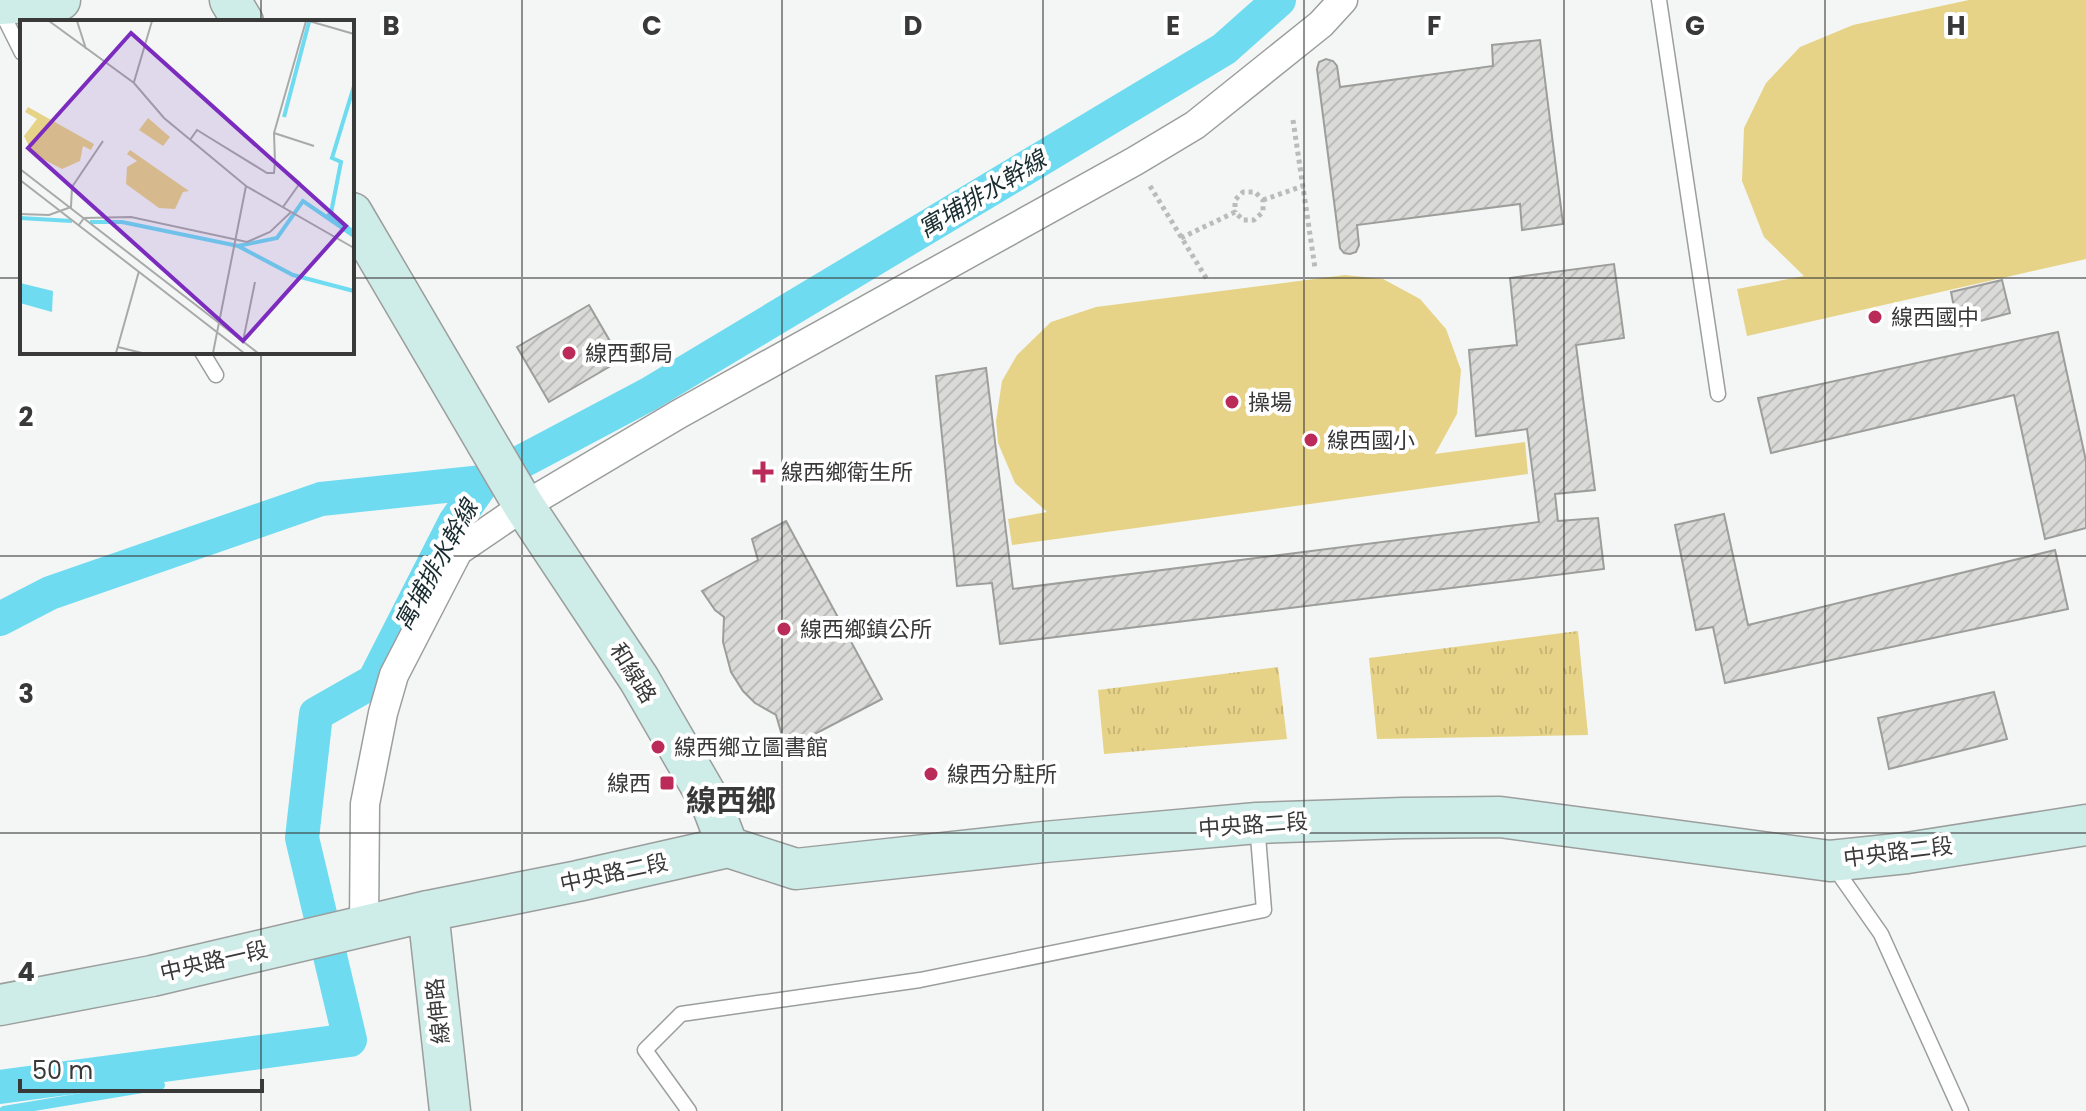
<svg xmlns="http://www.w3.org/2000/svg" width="2086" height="1111" font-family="Poppins,'Noto Sans TC',sans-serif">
  <defs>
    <pattern id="grass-tufts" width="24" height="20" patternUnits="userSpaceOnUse" patternTransform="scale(2)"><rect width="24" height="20" fill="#e7d387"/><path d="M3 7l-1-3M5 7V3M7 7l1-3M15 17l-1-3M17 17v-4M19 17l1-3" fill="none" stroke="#c7b675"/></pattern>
    <pattern id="building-hatch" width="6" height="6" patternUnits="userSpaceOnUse" patternTransform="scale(2)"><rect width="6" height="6" fill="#dadbd8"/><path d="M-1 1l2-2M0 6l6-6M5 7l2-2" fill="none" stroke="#bcbdba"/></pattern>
  </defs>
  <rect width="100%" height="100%" fill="#f3f6f4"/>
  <path fill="url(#grass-tufts)" d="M 1578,631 L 1588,735 L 1377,739 L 1369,658 Z
    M 1278,667 L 1287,739 L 1104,754 L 1098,690 Z"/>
  <path fill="#e7d387" d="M 1969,0 L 2086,0 L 2086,259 L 1747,336 L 1737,289 L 1804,276 L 1764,237 L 1742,181 L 1744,128 L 1766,83 L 1800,47 L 1853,25 Z
    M 1345,275 L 1383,279 L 1420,299 L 1446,329 L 1461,370 L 1457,414 L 1435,454 L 1525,442 L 1528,474 L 1012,545 L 1008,519 L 1047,512 L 1015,483 L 998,443 L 996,421 L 1002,381 L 1017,355 L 1051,322 L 1096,307 Z"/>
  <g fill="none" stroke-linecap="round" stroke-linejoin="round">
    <path stroke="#6edbf1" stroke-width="10" d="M 4,1111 L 160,1085"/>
    <path stroke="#6edbf1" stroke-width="34" d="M 0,619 L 50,593 L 321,499 L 483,482
      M 0,1087 L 350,1040 L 302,838 L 316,714 L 374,681 L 455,522 L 483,482 L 649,394 L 1224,49 L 1279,0"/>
  </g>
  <path fill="url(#building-hatch)" stroke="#9d9e9b" stroke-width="2" d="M 1540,40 L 1563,224 L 1522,230 L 1520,204 L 1357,225 L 1359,245 L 1356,252 L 1350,254 L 1344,253 L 1340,248 L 1317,69 L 1319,62 L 1326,59 L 1333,61 L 1337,66 L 1340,87 L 1493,66 L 1492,45 Z
    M 1614,264 L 1624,338 L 1576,345 L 1595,490 L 1555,494 L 1558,521 L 1598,518 L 1604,569 L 1000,644 L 992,583 L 957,586 L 936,376 L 986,368 L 1013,589 L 1539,522 L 1527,429 L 1476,436 L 1469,350 L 1517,345 L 1510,278 Z
    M 2002,280 L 2010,313 L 1958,327 L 1951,292 Z
    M 589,305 L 621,360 L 549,402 L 517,347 Z
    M 2058,332 L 2086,461 L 2086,528 L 2045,539 L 2014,395 L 1771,453 L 1758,398 Z
    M 1724,514 L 1748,625 L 2055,550 L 2068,609 L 1725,683 L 1713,627 L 1696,630 L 1675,525 Z
    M 786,521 L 882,699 L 786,749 L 776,715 L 755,703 L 743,691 L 731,672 L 723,642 L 724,617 L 715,610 L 702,591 L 758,560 L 752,539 Z
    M 1994,692 L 2007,739 L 1889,769 L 1878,718 Z"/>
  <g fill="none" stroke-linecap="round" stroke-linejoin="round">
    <g stroke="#9b9e9c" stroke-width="17">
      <path id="lane" d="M 1659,0 L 1718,394
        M 0,9 L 22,53
        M 202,352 L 216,375
        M 1832,864 L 1881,934 L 1961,1111
        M 689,1111 L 645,1050 L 681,1014 L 920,980 L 1264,910 L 1257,824"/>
    </g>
    <g stroke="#9b9e9c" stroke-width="31">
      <path id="street" d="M 364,927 L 365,804 L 383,713 L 394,675 L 458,551 L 524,506 L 679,414 L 1135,161 L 1195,125 L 1321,24 L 1343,0"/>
    </g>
    <g stroke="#9b9e9c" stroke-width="43">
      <path id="secondary" d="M 230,0 L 243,22
        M 0,4 L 60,0
        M 352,213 L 524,506 L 639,679 L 712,805 L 728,847
        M 428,911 L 450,1111
        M 0,1005 L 152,976 L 428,911 L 578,881 L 728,847 L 796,869 L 1044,842 L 1257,823 L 1403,818 L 1500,817 L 1830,861 L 1907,853 L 2086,825"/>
    </g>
    <path stroke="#babcba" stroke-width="5" stroke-dasharray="4 4" stroke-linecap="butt" d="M 1293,120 L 1315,268
      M 1150,186 L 1208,281
      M 1263,200 L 1303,186
      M 1181,238 L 1235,212 L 1243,220 L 1254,220 L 1263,212 L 1263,200 L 1255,192 L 1243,192 L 1235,200 L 1235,212"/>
    <use href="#lane" stroke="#fff" stroke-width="14"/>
    <use href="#street" stroke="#fff" stroke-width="28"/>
    <use href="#secondary" stroke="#ceece8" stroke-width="40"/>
  </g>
  <path fill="none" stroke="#383938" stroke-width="2" stroke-opacity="0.55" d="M 261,0 L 261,22M 522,0 L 522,1111M 782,0 L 782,1111M 1043,0 L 1043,1111M 1304,0 L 1304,1111M 1564,0 L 1564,1111M 1825,0 L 1825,1111M 0,278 L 22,278M 352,278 L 2086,278M 261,352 L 261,1111M 0,556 L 2086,556M 0,833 L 2086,833"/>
  <g fill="#ba2b59" stroke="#fff" stroke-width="3">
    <circle cx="1875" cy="317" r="8"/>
    <circle cx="569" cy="353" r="8"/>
    <circle cx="1232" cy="402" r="8"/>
    <circle cx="1311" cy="440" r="8"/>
    <path d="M759 460h8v8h8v8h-8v8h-8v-8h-8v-8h8z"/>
    <circle cx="784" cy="629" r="8"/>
    <circle cx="658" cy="747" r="8"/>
    <circle cx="931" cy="774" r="8"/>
    <rect x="659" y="775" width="16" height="16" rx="4"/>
  </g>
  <g text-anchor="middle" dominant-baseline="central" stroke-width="8" stroke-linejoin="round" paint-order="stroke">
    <g font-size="22" fill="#383938" stroke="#fff" text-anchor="start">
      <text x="1891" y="317">線西國中</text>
      <text x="585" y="353">線西郵局</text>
      <text x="1248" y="402">操場</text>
      <text x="1327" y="440">線西國小</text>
      <text x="781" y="472">線西鄉衛生所</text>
      <text x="800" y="629">線西鄉鎮公所</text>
      <text x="674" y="747">線西鄉立圖書館</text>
      <text x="947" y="774">線西分駐所</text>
      <text x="651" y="783" text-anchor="end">線西</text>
    </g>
    <g font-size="22" fill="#383938" stroke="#fff">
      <text transform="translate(633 673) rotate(58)">和線路</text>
      <text transform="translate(1253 825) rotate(-4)">中央路二段</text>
      <text transform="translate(1898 852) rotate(-7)">中央路二段</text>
      <text transform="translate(614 873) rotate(-12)">中央路二段</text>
      <text transform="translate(214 961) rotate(-13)">中央路一段</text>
      <text transform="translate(438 1011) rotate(-96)">線伸路</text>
    </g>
    <g font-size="24" font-style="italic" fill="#192d31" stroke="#fff">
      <text transform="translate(982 194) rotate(-31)">寓埔排水幹線</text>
      <text transform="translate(436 565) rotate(-61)">寓埔排水幹線</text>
    </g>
    <g font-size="30" font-weight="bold" fill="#383938" stroke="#fff">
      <text x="731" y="800">線西鄉</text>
    </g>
  </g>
  <g transform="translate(20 20)">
    <rect width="334" height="334" fill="#f3f6f4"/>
    <path d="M 128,98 L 150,117 L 143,126 L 119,110 Z" fill="#e7d387"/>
    <path d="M 8,87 L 74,124 L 71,130 L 63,126 L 60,141 L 42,149 L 13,134 L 4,116 L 17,99 L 5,92 ZM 110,130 L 169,171 L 163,172 L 155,189 L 139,188 L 106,164 L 107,147 L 117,141 L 107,134 Z" fill="#e7d387"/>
    <path d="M 0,263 L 33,271 L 32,292 L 0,283 Z" fill="#6edbf1"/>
    <path fill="none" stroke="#6edbf1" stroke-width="4" d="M 264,97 L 289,2M 311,193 L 321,142 L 312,138 L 334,66M 307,194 L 334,212M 0,198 L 52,201M 70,202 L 102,202 L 218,226 L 257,218 L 283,181 L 334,216M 218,226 L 273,255 L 334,271"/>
    <path fill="none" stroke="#a8aaa9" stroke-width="2" d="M 29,1 L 114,63 L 144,98 L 226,166 L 334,228M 57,1 L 66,29M 289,1 L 334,14M 114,62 L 132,1M 254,113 L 294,126M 170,120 L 177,110 L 247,153 L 254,153 L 255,142M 0,149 L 238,333M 0,160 L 224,333M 263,187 L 280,163 L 255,142 L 254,113 L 286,1M 0,194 L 29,195 L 51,187 L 52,167 L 83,121M 59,205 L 64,198 L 111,197 L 227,222 L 250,212 L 271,192M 223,321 L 235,262M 98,327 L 122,333M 96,333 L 119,251M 193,333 L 226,166"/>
    <path fill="#7b2cbf" fill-opacity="0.15" stroke="#7b2cbf" stroke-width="4" d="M 111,13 L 326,206 L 223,321 L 8,128 Z"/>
    <rect width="334" height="334" fill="none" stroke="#383938" stroke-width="4"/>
  </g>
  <g font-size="26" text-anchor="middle" font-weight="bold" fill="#383938" stroke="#fff" stroke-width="8" stroke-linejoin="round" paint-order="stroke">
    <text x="391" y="35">B</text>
    <text x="652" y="35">C</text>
    <text x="913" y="35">D</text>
    <text x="1173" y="35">E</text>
    <text x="1434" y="35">F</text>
    <text x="1695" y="35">G</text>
    <text x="1956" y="35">H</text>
    <text x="26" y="426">2</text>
    <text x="26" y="703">3</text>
    <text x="26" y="981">4</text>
  </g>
  <path d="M20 1079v12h242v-12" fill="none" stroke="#383938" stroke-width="4"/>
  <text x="32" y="1079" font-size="24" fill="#383938" stroke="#ffffff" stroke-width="6" paint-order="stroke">50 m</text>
</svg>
